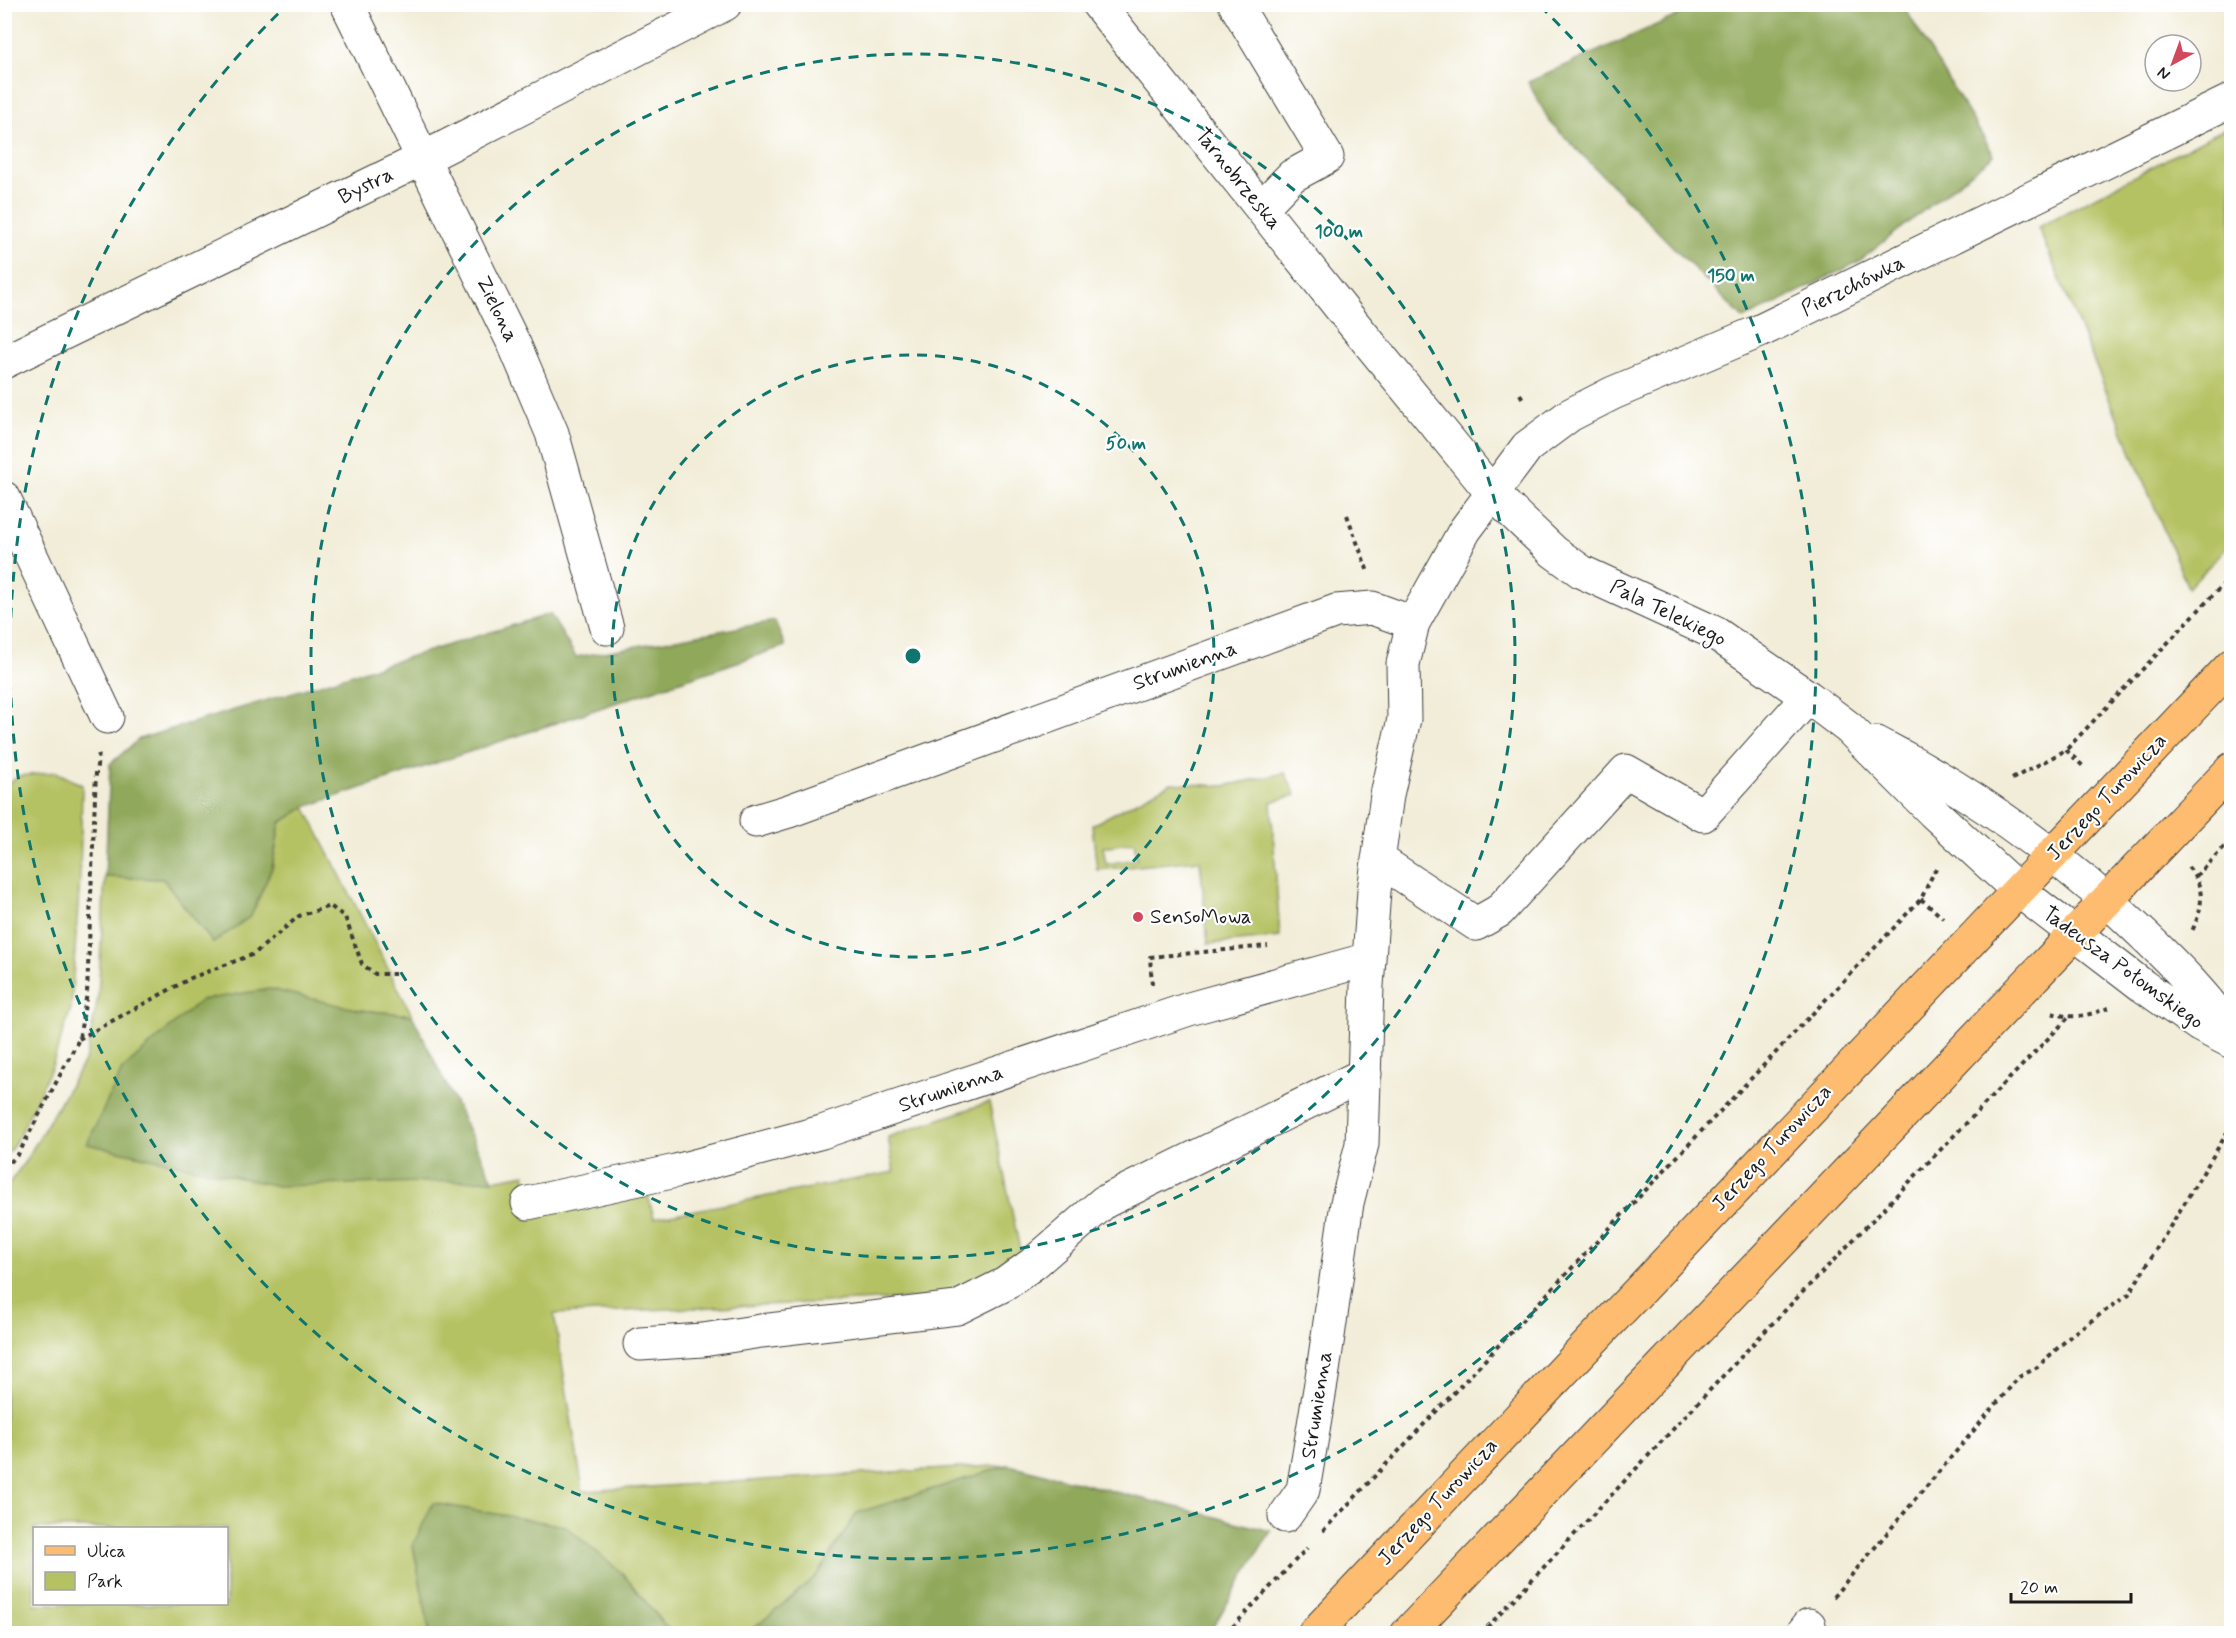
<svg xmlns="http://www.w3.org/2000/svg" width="2236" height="1638" font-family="Mynerve,sans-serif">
  <rect width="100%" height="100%" fill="#fff"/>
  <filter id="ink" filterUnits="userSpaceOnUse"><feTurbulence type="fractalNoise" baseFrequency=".0167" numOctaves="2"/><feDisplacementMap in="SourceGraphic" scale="12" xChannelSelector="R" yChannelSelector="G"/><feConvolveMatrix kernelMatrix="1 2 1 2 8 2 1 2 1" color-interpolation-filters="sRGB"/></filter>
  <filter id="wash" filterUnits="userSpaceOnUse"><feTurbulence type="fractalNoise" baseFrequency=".008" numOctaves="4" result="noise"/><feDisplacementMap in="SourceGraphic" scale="24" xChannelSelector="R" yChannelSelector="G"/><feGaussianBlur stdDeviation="1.35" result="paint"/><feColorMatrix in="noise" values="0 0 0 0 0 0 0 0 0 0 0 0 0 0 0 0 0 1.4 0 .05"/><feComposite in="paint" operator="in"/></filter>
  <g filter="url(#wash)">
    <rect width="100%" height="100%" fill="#f2edd8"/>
    <path fill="#b5c264" stroke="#686f40" stroke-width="1.5" fill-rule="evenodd" d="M 2231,125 L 2231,543 L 2188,588 L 2038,227 Z
      M 56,772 L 82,785 L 80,878 L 71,1008 L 52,1066 L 24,1126 L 12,1148 L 5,1156 L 5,786 L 19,776 Z
      M 1285,773 L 1296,795 L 1271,802 L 1280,937 L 1208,944 L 1200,860 L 1097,870 L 1092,825 L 1171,783 L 1224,786 ZM 1134,842 L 1137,859 L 1106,864 L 1103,847 Z
      M 305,807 L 412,1015 L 360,1010 L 493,1180 L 525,1174 L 532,1206 L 646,1187 L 654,1218 L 894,1172 L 888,1137 L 989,1102 L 1023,1264 L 950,1297 L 554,1314 L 583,1491 L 1009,1465 L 858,1513 L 815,1578 L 748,1633 L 682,1633 L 668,1629 L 622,1573 L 413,1546 L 430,1633 L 5,1634 L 5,1189 L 26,1160 L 86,1058 L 98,997 L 105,877 L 163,879 L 213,943 L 272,868 L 280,823 ZM 34,1528 L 226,1528 L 226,1604 L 34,1604 Z"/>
    <path fill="#90a85a" stroke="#56623b" stroke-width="1.5" d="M 1701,5 L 1903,5 L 1994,155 L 1858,262 L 1744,319 L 1550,122 L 1528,82 Z
      M 550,614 L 576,657 L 775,621 L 785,646 L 305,807 L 280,823 L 272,868 L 251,916 L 213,943 L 163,879 L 105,877 L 110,764 L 139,739 Z
      M 270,989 L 360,1010 L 412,1015 L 493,1180 L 277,1186 L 87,1144 L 122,1070 L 201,1000 Z
      M 1009,1465 L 1271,1531 L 1213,1627 L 1207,1633 L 748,1633 L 815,1578 L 857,1513 Z
      M 433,1503 L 565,1526 L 622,1573 L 668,1629 L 682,1633 L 430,1633 L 413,1545 Z"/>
  </g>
  <g filter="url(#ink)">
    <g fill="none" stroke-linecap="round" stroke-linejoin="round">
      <g stroke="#3c3b38" stroke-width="35">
        <path id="minor" d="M 347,4 L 515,346 L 552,433 L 607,628
          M 1098,4 L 1347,316 L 1492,493 L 1554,552 L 1582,572 L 1715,633 L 1808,697 L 1849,728 L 1933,812 L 2018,890 L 2143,986 L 2199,1025 L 2232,1042
          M 1235,4 L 1327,157 L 1292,176 L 1261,208
          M 4,362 L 424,158 L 725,4
          M 4,498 L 107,717
          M 1877,743 C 1976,794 2067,860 2147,938 C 2178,968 2208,998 2232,1034
          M 756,821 L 789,811 L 1336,611 L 1372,608 L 1413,623
          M 1378,859 L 1476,924 L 1499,911 L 1626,771 L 1703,815 L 1808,697
          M 528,1203 L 676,1171 L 822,1132 L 1189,1009 L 1369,959
          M 640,1344 L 703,1340 L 761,1331 L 957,1308 L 1005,1284 L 1034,1263 L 1104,1202 L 1365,1074
          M 1285,1516 L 1303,1490 L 1323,1371 L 1347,1203 L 1362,1144 L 1367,986 L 1374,891 L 1387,795 L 1404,719 L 1403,664 L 1413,623 L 1465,530 L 1527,447 L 1570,415 L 1613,393 L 1760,331 L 2232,100
          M 1802,1634 L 1809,1625"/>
      </g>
      <g stroke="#3c3b38" stroke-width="35">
        <path id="major" d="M 1314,1634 L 2232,665
          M 1407,1634 L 2232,769"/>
      </g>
      <path stroke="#3c3b38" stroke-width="4" stroke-dasharray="4.5 4.5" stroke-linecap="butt" d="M 1520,394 L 1523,399
        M 1347,515 L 1368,572
        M 2066,750 L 2085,768
        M 2012,779 L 2066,750 L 2232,575
        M 2188,867 C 2206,887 2203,908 2192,931
        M 2196,876 L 2232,839
        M 1921,899 L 1943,918
        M 1152,984 L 1150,957 L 1268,946
        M 2052,1013 C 2074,1020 2090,1015 2111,1007
        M 79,1039 L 191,978 L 254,954 L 299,916 L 330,906 L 345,917 L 362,964 L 375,974 L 398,974
        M 4,1169 L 19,1153 L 79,1039 L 87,993 L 96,772 L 99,753
        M 1323,1531 L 1921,899 L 1937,866
        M 1833,1597 L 2019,1377 L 2036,1368 L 2074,1333 L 2129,1294 L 2232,1125
        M 1226,1634 L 1307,1548
        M 1481,1634 L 1768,1328 L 2068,1018"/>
      <use href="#minor" stroke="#fff" stroke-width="33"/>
      <use href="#major" stroke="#fdbc6f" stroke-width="33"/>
    </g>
  </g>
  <g fill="none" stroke="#0f766e" stroke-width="3" stroke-dasharray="10 8">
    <circle cx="913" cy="656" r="301"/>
    <circle cx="913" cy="656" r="602"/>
    <path d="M1540 6A903 903 0 1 1 286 6"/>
  </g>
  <circle fill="#d1495b" stroke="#fff" stroke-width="2" cx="1138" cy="917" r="6"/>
  <g text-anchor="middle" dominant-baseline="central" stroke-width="4.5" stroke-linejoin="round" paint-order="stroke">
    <g font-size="21" fill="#1c1c1c" stroke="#fff">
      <text transform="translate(1238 179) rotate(51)">Tarnobrzeska</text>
      <text transform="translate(366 186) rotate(-26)">Bystra</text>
      <text transform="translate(1853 286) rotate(-26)">Pierzchówka</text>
      <text transform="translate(497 309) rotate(64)">Zielona</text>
      <text transform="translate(1668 613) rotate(26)">Pala Telekiego</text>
      <text transform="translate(1185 666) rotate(-20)">Strumienna</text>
      <text transform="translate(2107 797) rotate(-47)">Jerzego Turowicza</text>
      <text transform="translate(2123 968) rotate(36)">Tadeusza Połomskiego</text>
      <text transform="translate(951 1089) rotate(-19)">Strumienna</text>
      <text transform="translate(1772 1148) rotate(-47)">Jerzego Turowicza</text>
      <text transform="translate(1317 1405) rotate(-81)">Strumienna</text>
      <text transform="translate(1438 1502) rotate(-47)">Jerzego Turowicza</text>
    </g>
    <g font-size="21" fill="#1c1c1c" stroke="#fff" text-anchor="start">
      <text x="1150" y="917">SensoMowa</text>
    </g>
  </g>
  <circle cx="913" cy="656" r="9" fill="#0f766e" stroke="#fff" stroke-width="3"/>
  <g font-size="18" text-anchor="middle" font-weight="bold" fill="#0f766e" stroke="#fff" stroke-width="4.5" stroke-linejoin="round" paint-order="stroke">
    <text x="1339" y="237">100 m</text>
    <text x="1731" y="281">150 m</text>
    <text x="1126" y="449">50 m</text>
  </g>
  <rect width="2236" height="1638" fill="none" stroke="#fff" stroke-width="24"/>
  <rect x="33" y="1527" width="195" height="78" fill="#ffffff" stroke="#a4a4a4" stroke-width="1.5"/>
  <rect x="45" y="1546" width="30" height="9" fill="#fdbc6f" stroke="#a4a4a4" stroke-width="1.5"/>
  <text x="87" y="1557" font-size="18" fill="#1c1c1c">Ulica</text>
  <rect x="45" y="1572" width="30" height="18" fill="#b5c264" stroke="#a4a4a4" stroke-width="1.5"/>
  <text x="87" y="1587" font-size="18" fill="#1c1c1c">Park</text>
  <g transform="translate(2173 63) rotate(221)"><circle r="28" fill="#ffffff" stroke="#a4a4a4" stroke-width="1.5"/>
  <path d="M0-4.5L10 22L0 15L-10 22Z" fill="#d1495b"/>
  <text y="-9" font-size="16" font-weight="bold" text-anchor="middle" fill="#1c1c1c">N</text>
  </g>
  <path d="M2011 1593v9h120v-9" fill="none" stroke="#1c1c1c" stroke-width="3"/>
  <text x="2020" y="1593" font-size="18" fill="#1c1c1c" stroke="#ffffff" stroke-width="4.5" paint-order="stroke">20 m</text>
</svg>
